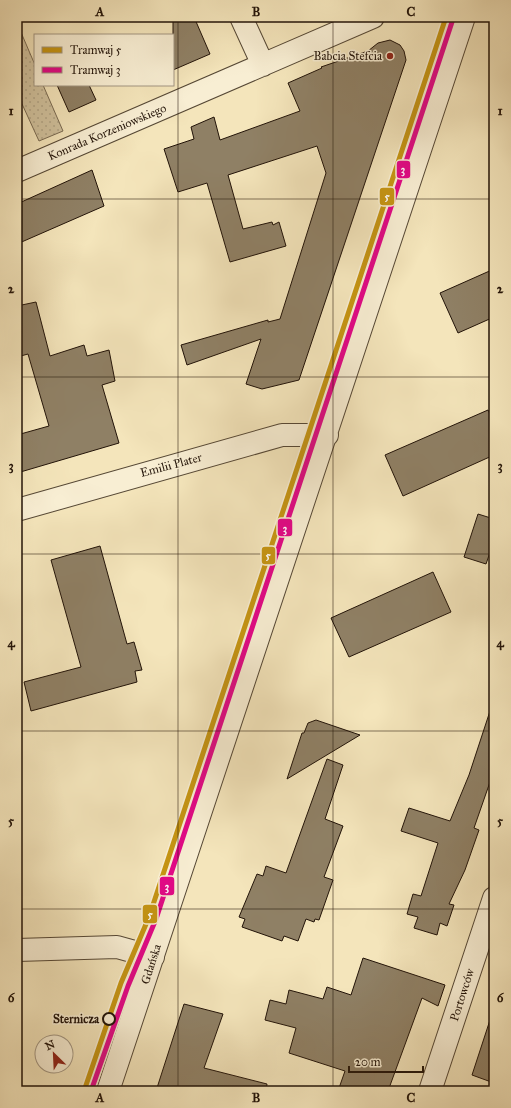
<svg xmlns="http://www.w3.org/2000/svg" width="511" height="1108" font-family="'IM FELL Great Primer',serif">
  <defs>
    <pattern id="grass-dots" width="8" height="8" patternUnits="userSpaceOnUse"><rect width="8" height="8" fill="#d0c19d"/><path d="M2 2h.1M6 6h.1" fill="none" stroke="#b2a586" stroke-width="1.8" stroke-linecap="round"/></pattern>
  </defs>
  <rect width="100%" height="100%" fill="#f4e5bb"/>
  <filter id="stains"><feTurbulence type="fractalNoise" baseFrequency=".005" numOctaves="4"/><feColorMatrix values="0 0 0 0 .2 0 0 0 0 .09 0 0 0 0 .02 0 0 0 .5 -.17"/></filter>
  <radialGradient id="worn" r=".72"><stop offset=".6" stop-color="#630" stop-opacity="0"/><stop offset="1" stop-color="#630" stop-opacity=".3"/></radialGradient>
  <path fill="url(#grass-dots)" stroke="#796a52" d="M 17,23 L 35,65 L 35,85 L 43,85 L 63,131 L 39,141 L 17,93 Z"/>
  <path fill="#8f8065" stroke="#221308" d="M 173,17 L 194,17 L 210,54 L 173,70 Z
    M 390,40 L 400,45 L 404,51 L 406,60 L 299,380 L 262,389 L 246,384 L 261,339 L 187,365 L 181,345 L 268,320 L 268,322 L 280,319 L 326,173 L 317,146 L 228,175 L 243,229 L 272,222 L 273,225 L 279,222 L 286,246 L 230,262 L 207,183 L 178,192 L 164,149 L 194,139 L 191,127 L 214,117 L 220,140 L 300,111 L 288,83 L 322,68 L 321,67 L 368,51 L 378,43 Z
    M 57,85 L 89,85 L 96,100 L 69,112 Z
    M 92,170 L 104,206 L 17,244 L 17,204 Z
    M 494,269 L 494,317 L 458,333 L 440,293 Z
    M 36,302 L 50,356 L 84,345 L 87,356 L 109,350 L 115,381 L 102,385 L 119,443 L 17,473 L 17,435 L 49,426 L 28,354 L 17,357 L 17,306 Z
    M 488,410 L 494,422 L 494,455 L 403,496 L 385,455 Z
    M 478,514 L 494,519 L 494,541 L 486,564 L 464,557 Z
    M 100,546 L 127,644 L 134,642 L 142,670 L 135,671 L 137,682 L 31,711 L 24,682 L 81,667 L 51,560 Z
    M 433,572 L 451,612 L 349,657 L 331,618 Z
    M 491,708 L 494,709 L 494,784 L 490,782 L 474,828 L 479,830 L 465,870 L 449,904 L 454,905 L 447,926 L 440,923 L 437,935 L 414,928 L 418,917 L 407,914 L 413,894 L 421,896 L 438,843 L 401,831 L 409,808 L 450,821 L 469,775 Z
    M 316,720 L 360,735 L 287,779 L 302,733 L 304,733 L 308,723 Z
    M 327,759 L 343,765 L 325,819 L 343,826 L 324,877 L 333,880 L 319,920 L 315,919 L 314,922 L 306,919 L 298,941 L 284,936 L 282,941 L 242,927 L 245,919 L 239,917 L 257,874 L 263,876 L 266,866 L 286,873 Z
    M 363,958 L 445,985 L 438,1006 L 422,998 L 388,1091 L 338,1091 L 345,1071 L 289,1053 L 296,1028 L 265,1020 L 270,1000 L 286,1004 L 289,990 L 323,999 L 327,987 L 351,995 Z
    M 184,1004 L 223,1014 L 204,1068 L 267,1084 L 266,1091 L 156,1091 Z
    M 490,1020 L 494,1021 L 494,1083 L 472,1075 Z"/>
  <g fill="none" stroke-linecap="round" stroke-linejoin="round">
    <g stroke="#564835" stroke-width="24">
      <path id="minor" d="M 241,17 L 263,65
        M 17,171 L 373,17
        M 17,510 L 282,435 L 327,435
        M 17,950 L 117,947 L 153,957
        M 108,1091 L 464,17
        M 430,1091 L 494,898"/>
    </g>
    <use href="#minor" stroke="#f8eed3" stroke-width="22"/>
    <g stroke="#f8eed3" stroke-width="8">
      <path id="tram-1" d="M 84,1091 L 121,983 L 149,917 L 446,17"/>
    </g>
    <g stroke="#f8eed3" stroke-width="8">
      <path id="tram-2" d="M 91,1091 L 128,986 L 156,919 L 453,19"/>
    </g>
    <use href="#tram-1" stroke="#c59413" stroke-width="5"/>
    <use href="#tram-2" stroke="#e10886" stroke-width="5"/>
  </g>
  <path fill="none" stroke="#221308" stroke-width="1" stroke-opacity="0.55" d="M 178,17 L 178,1091M 333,17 L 333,1091M 17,199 L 494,199M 17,377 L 494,377M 17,554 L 494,554M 17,731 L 494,731M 17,909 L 494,909"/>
  <circle fill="#8f2418" stroke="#f8eed3" stroke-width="1.5" cx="390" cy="56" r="4"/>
  <circle fill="#f8eed3" stroke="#221308" stroke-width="2" cx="109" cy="1019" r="6"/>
  <g text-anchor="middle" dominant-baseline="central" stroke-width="3" stroke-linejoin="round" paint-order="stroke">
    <g font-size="12" fill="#221308" stroke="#f8eed3" text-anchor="end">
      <text x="382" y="56">Babcia Stefcia</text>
    </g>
    <g font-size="12" fill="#221308" stroke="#f8eed3">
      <text transform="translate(107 132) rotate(-23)">Konrada Korzeniowskiego</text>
      <text transform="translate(171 465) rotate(-15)">Emilii Plater</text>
      <text transform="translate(151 964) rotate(-72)">Gdańska</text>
      <text transform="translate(462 995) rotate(-72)">Portowców</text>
    </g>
    <g font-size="12" font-weight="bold" fill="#221308" stroke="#f8eed3" text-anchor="end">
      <text x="99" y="1019">Sternicza</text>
    </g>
  </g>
  <g stroke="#f8eed3" stroke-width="1.5">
    <rect x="396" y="160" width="15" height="19" rx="4" fill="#e10886"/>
    <rect x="379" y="187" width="16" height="19" rx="4" fill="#c59413"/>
    <rect x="277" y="518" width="16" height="19" rx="4" fill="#e10886"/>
    <rect x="261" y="546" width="15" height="19" rx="4" fill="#c59413"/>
    <rect x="159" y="876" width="16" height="20" rx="4" fill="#e10886"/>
    <rect x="142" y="904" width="16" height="20" rx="4" fill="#c59413"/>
  </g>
  <g font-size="11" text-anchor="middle" font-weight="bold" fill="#fff">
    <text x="403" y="173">3</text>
    <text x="387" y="200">5</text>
    <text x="285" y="532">3</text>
    <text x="268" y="559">5</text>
    <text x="167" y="890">3</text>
    <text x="150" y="918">5</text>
  </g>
  <rect width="511" height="1108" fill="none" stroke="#f4e5bb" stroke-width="44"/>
  <rect x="34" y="34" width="140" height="52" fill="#f8eed3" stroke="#a29682"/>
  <rect x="42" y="47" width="20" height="6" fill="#c59413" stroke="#a29682"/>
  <text x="70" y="54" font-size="12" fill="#221308">Tramwaj 5</text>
  <rect x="42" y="67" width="20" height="6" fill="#e10886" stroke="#a29682"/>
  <text x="70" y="74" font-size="12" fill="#221308">Tramwaj 3</text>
  <g transform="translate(54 1054) rotate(336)"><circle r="19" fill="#f8eed3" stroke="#a29682"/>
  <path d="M0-3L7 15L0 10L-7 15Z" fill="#8f2418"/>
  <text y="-6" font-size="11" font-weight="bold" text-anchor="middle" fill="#221308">N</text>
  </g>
  <path d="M349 1066v6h74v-6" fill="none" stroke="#221308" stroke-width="2"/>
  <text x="355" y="1066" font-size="12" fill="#221308" stroke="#f8eed3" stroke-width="3" paint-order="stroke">20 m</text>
  <rect x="22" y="22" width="467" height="1064" fill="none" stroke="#221308" stroke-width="1.5"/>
  <g font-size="13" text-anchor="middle" font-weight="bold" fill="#221308">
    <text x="100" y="16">A</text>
    <text x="256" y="16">B</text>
    <text x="411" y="16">C</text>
    <text x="11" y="115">1</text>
    <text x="500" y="115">1</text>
    <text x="11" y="293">2</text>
    <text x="500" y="293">2</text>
    <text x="11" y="470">3</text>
    <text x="500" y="470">3</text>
    <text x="11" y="647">4</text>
    <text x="500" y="647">4</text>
    <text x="11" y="825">5</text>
    <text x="500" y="825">5</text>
    <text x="11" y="1002">6</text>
    <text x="500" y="1002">6</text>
    <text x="100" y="1102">A</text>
    <text x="256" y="1102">B</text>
    <text x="411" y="1102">C</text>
  </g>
  <rect width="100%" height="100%" filter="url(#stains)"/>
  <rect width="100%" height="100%" fill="url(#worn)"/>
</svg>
